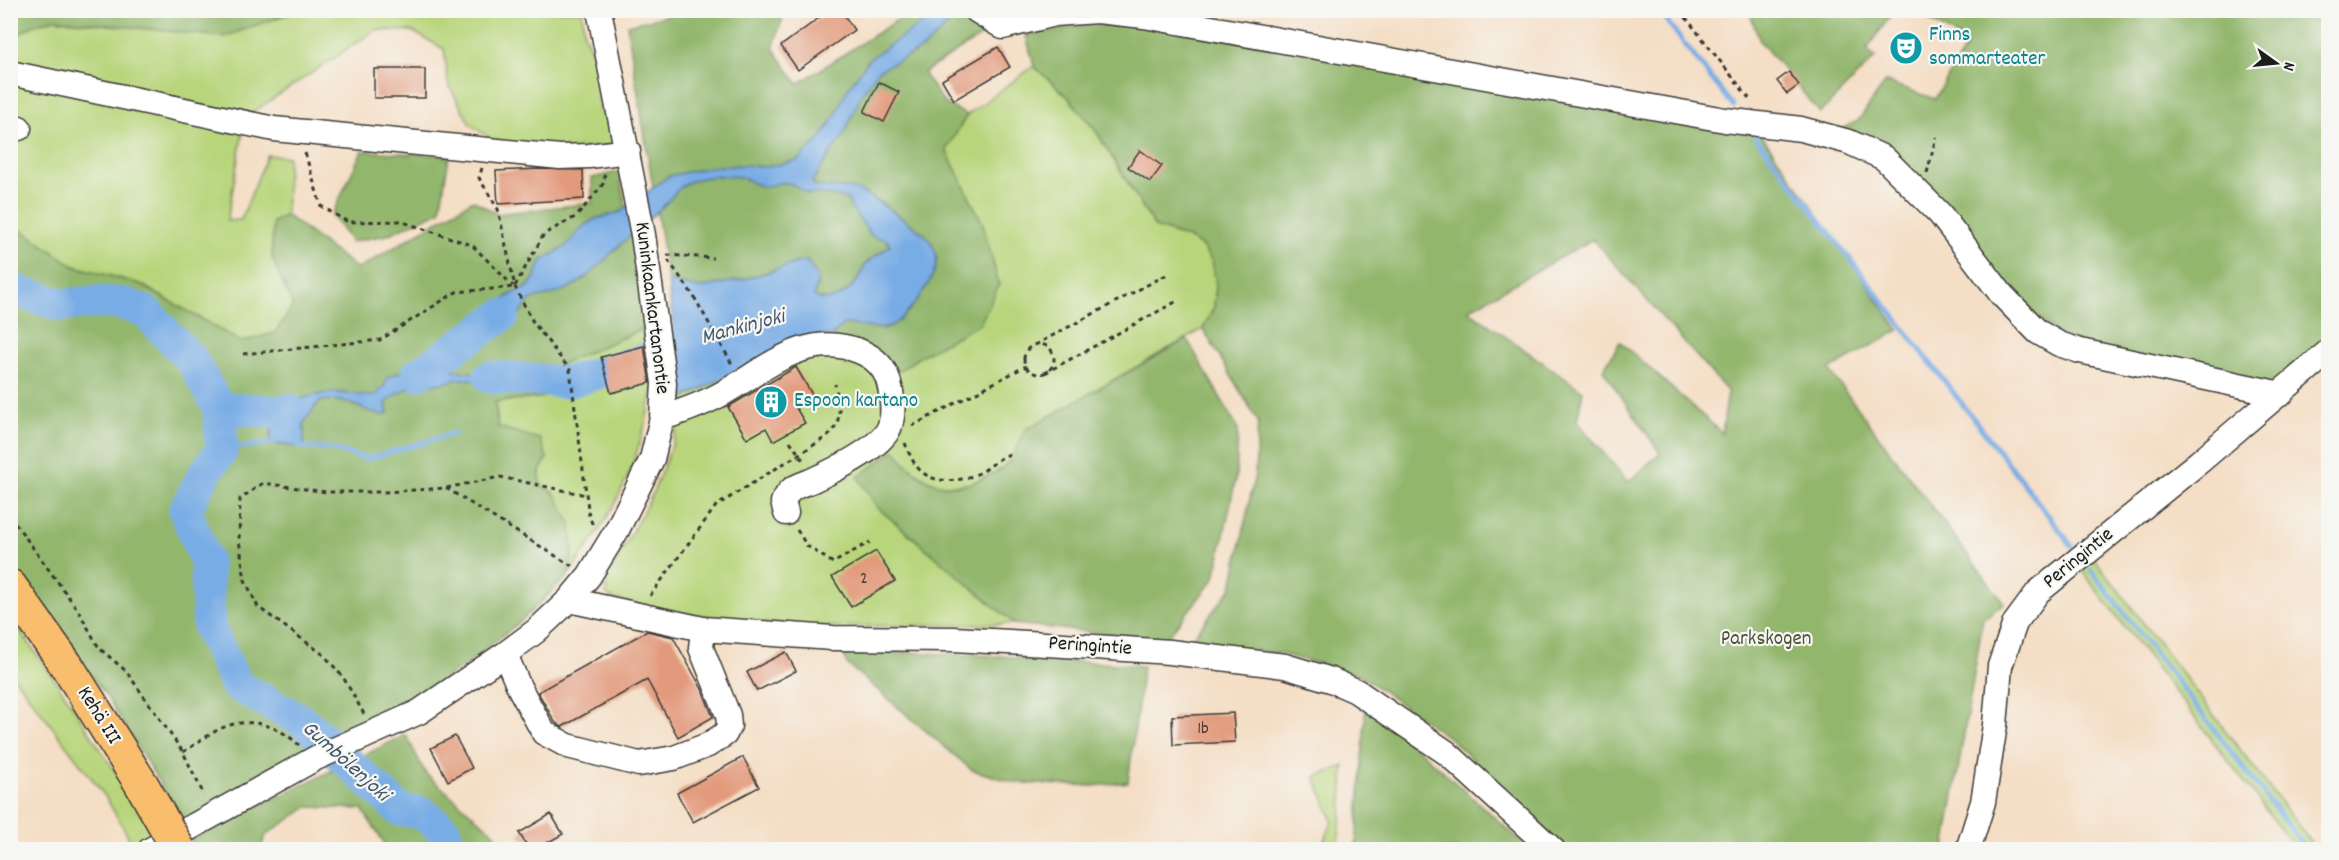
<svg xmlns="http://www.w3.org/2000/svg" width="2339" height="860" font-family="Dekko,sans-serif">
  <rect width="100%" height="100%" fill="#f6f6f2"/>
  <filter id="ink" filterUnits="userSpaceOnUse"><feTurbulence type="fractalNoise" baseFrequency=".0167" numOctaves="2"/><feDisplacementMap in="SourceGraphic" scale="12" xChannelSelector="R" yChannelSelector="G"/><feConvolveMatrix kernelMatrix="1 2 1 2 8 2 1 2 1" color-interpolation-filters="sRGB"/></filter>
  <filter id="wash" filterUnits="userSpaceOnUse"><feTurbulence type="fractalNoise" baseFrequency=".008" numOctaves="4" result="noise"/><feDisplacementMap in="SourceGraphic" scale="24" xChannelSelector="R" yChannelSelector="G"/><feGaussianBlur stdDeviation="1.35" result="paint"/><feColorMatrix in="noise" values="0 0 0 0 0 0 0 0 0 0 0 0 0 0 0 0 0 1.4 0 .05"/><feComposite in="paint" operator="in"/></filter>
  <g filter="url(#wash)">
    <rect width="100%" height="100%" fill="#f4dec5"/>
    <path fill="#b8d57c" stroke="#6a784c" stroke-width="1.5" d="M 296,11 L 582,11 L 584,34 L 605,81 L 598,93 L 598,108 L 615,127 L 618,145 L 562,150 L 492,140 L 470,124 L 448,83 L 444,49 L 412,31 L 376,30 L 253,112 L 243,131 L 227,221 L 241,220 L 267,155 L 288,157 L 286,215 L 273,222 L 272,258 L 293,306 L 275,333 L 241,342 L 140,284 L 74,266 L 11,223 L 11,47 L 13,37 L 32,26 L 54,19 L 224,36 Z
      M 1034,66 L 1069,98 L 1096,131 L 1155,227 L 1188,238 L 1202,246 L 1212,261 L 1216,284 L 1214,307 L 1203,329 L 1025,430 C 1020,443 1014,457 1004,467 C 985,485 946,491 923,479 C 917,476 911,469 905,464 L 877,507 L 1015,624 L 798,627 L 677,613 L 613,599 L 606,594 L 607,578 L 652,495 L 673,443 L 682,399 L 804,338 L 894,374 L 924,354 L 983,224 L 946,150 L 967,115 Z
      M 650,326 L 644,346 L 601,357 L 611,393 L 654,382 C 646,432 630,481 603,524 C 592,542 579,559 567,577 L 573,554 L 555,494 L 540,484 L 540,471 L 547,458 L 498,427 L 495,402 L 544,397 L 554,367 Z
      M 2093,557 L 2316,849 L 2296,849 L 2082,571 Z
      M 10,616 L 68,699 L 156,836 L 131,848 L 128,836 L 105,796 L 11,673 Z
      M 1344,766 L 1341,821 L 1337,849 L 1320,849 L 1333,821 L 1315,777 Z"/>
    <path fill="#92b66c" stroke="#576944" stroke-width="1.5" fill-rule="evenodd" d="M 13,11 L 13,10 L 296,11 L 224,37 L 54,19 L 32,26 L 13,37 Z
      M 686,11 L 785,11 L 773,48 L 798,84 L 911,11 L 1030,11 L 1012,16 L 923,73 L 944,103 L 967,115 L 946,150 L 983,224 L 999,285 L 980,324 L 924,354 L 894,374 L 832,336 L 844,324 L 886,328 L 927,237 C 907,223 873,192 850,189 L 846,194 L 850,206 L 887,240 L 890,246 C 883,251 874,256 867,263 C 862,268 860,277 855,283 C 846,295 828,305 814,296 L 817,285 L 807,261 L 799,262 L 746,279 L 700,288 L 668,281 L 627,25 Z
      M 1749,11 L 1894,11 L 1867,49 L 1875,58 L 1820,113 L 1760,41 Z
      M 1914,11 L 2328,11 L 2328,340 L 2275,388 L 2064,341 L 1839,130 L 1858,121 L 1886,82 L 1935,99 L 1968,43 Z
      M 1145,24 L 1758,130 L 1899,330 L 1829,370 L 2004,603 L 1983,619 L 1945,849 L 1565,849 L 1452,740 L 1360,675 L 1282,654 L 1190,641 L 1232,587 L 1255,474 L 1258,421 L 1203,329 L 1214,307 L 1216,284 L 1212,261 L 1202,246 L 1188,238 L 1155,227 L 1096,131 L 1069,98 L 1034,66 L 1026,35 L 1085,25 ZM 1593,239 L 1728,392 L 1722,433 L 1620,342 L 1603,370 L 1660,453 L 1628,482 L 1577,421 L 1583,391 L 1468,310 Z
      M 362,151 L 449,156 L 440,211 L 387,235 L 351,242 L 332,215 Z
      M 619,172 L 650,326 L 554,367 L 544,397 L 495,402 L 498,427 L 540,439 L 547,458 L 540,471 L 540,484 L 555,494 L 571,524 L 573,554 L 567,577 L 521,621 L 469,662 L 402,707 L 184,823 L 107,697 L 11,566 L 11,223 L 74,266 L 140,284 L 241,342 L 275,333 L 293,306 L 272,258 L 273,222 L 286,215 L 358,269 L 473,200 L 497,214 L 592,203 L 592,178 Z
      M 1187,339 L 1238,429 L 1236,477 L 1215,578 L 1165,640 L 1015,624 L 877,507 L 858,477 L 895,450 C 919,483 949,497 987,476 C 993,473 1000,471 1004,467 C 1014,457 1020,443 1025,430 Z
      M 844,650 L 998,656 L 1143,666 L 1128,782 L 1093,786 L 1017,783 L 972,770 L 846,663 Z
      M 1366,703 L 1530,849 L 1356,850 Z
      M 406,735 L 426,774 L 495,834 L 502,849 L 388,849 L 362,809 L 308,807 L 266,835 L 260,849 L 196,849 L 190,839 Z"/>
    <path fill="#78ace5" stroke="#4a6480" stroke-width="1.5" d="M 940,11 L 963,11 L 922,49 L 879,70 L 861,95 L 843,137 L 832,151 L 812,182 L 815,186 C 829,189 843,186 857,190 C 867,193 922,231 929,239 C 934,246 938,256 936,265 C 933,282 905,320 890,326 C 878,331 857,325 844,324 L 832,336 L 804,338 L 682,399 L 668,281 L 700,288 L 746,279 L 799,262 L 807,261 L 818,278 L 814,296 C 828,305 846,295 855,283 C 860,277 862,268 867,263 C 874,256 883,251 890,246 L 887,240 L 872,236 L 850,206 L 848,199 L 823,194 L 808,194 C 798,188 792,181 779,183 C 773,185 769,187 762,186 C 754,185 748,179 741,177 C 732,176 718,176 709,177 C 678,181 680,191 660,209 C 648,220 635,230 623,242 C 590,274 580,291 532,299 C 510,322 501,349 464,340 L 457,346 L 446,367 C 453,374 511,375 523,373 C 537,372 547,369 560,370 L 562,375 L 559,376 L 520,382 L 460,379 L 438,384 L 414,383 C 406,393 392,394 386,404 L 388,413 L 383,415 C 357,410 351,397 320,401 L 304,422 L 304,448 L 269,443 L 273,426 L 268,417 L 258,416 L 248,418 L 244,405 C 279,413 294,397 327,393 C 342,391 359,396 374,396 L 384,386 L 388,377 L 425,361 L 456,335 L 470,329 L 488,316 L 508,296 L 528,287 L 535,277 L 541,261 L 565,247 L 585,225 L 595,219 L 620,212 L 669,176 L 710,167 L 742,165 L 767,167 L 798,160 L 820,139 L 834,118 L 847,90 L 869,59 Z"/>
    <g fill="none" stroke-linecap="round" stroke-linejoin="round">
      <path stroke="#78ace5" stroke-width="5" d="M 1658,10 L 1733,106
        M 1755,136 L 2072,546
        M 298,445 L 304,448 L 328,448 L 367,459 L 455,433
        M 222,450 L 276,442
        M 2091,570 L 2307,850"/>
      <path stroke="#78ace5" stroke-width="33" d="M 10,289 L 61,305 L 99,302 L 125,304 L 146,312 L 191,359 L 219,408 L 222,450 L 205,473 L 185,510 L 206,561 L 209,628 L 237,686 L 303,721 L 400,810 L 422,813 L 444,830 L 452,850
        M 418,374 L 503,315
        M 490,377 L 567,382 L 648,359 L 718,333
        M 219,408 L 282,412 L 289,410"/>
    </g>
    <g id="blocks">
      <path fill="#e29a7c" d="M 830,10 L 841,10 L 854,30 L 798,70 L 781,46 Z
        M 998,47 L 1010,67 L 954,100 L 942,80 Z
        M 374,69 L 425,69 L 425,98 L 374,98 Z
        M 1789,72 L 1799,85 L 1787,94 L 1777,81 Z
        M 879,82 L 899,92 L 884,122 L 864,112 Z
        M 1140,150 L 1162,166 L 1150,182 L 1128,167 Z
        M 539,169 L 583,170 L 584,199 L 498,204 L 496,171 Z
        M 644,346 L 650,383 L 611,393 L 601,357 Z
        M 796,367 L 814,398 L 796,408 L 805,423 L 773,441 L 766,428 L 747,439 L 728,407 Z
        M 876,551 L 895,581 L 851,607 L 832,577 Z
        M 647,631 L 673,637 L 702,689 L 713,717 L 678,737 L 647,680 L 562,727 L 555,722 L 538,692 Z
        M 786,652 L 796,671 L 757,691 L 747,672 Z
        M 1233,713 L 1235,742 L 1173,745 L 1172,716 Z
        M 455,736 L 472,768 L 448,781 L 431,748 Z
        M 743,757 L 759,787 L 693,822 L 677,793 Z
        M 551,814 L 563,834 L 536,849 L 529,849 L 519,833 Z"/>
    </g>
  </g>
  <g filter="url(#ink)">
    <use href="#blocks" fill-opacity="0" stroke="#3c3935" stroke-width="1.5"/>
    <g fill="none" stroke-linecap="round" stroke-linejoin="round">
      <g stroke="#3c3935" stroke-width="27">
        <path id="minor" d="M 976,10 L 1003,27 L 1055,14 L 1097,11 L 1144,16 L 1725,120 L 1801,129 L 1849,142 L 1884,158 L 1940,214 L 2002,295 L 2038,332 L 2059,344 L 2080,351 L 2281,394
          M 10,73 L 274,129 L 560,157 L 589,156 L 628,151
          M 10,125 L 19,128
          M 662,418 C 684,411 706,403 725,392 C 769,367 806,331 859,351 C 874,357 885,367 889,383 C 893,397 895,419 887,432 C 875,450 835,470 815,479 C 808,483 796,485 790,491 C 787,494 785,499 783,502 L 786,513
          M 569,600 L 703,629 L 833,638 L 953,639 L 1064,645 L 1170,652 L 1285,666 L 1331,680 L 1356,691 L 1447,753 L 1553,850
          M 505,654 L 519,687 L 544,733 L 568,746 L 639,764 L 674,758 L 708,745 L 725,734 L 729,726 L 728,715 L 701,648 L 703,629
          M 150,850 L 316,758 L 419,712 L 505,654 L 536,631 L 569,600 L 589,576 L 617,530 L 652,459 L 662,418 L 664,383 L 643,235 L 599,10
          M 1968,850 L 1983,802 L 1995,725 L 2000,666 L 2015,623 L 2038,592 L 2199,462 L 2328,352"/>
      </g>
      <g stroke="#3c3935" stroke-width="36">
        <path id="highway" d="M 10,586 L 67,666 L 142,785"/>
      </g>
      <path stroke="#3c3935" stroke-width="3" stroke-dasharray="4.5 4.5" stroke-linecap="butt" d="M 1680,10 L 1752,102
        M 305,153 L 321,206 L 348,222 L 400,221 L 472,245 L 513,286
        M 482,168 L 479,178 L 498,209 L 515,287 L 533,322 L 570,370 L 589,516 L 594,528
        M 1927,173 L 1936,137
        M 667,255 L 713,258
        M 668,260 L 693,295 L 732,364
        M 515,286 L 544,234 L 577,216 L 603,184 L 605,173
        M1024 359a15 15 0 1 1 30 0a15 15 0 1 1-30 0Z
        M 1035,345 L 1166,275
        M 243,354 L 380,340 L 456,292 L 515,287
        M 1045,373 L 1179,300
        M 912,426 L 1026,366
        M 790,441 L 805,463
        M 905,443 C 909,453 913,464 921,471 C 937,486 965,481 983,471 C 994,464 996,459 1010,454
        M 446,488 L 572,566
        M 10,516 L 78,610 L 99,648 L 126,671 L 183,752 L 204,795
        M 797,530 L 807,546 L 833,563 L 870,542
        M 650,596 L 716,506 L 828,436 C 844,421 839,404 835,384
        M 364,714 L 343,677 L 324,655 L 258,607 L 245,580 L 239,540 L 240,499 L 263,483 L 326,492 L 384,492 L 446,488 L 500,477 L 586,495
        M 183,752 C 197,744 212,731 227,726 C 254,717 280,727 299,745"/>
      <use href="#minor" stroke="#fff" stroke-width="24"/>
      <use href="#highway" stroke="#f9be6d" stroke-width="33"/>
      <g stroke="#3c3935" stroke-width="36" stroke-linecap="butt">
        <path id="highway-bridge" d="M 142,785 L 179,850"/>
      </g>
      <use href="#highway-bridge" stroke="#f9be6d" stroke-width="33"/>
    </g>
  </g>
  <defs>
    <g id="theatre-disc" transform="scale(1.725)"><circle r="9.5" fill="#0f9aa8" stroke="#f6f6f2"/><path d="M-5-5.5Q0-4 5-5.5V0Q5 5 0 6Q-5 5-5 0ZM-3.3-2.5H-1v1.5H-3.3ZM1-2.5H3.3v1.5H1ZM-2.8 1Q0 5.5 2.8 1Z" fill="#fff"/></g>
    <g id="building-disc" transform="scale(1.725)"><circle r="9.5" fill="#0f9aa8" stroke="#f6f6f2"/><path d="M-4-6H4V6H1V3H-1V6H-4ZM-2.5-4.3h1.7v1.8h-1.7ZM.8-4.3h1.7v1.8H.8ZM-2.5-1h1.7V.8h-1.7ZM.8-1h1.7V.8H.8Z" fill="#fff"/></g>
  </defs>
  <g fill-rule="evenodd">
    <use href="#theatre-disc" x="1906" y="48"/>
    <use href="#building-disc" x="771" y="402"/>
  </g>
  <g text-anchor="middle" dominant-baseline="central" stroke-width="4.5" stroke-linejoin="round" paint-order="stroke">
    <g font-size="18" fill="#4e3c34">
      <text x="864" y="579">2</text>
      <text x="1203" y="729">1b</text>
    </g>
    <g font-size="21" fill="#0d838f" stroke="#f6f6f2" text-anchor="start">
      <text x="1929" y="36">Finns<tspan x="1929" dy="24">sommarteater</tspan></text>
      <text x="794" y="402">Espoon kartano</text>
    </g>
    <g font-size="21" fill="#1c1c1c" stroke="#f6f6f2">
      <text transform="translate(651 308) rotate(83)">Kuninkaankartanontie</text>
      <text transform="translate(2079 559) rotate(-39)">Peringintie</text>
      <text transform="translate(1090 647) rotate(4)">Peringintie</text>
      <text transform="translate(98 716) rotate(58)">Kehä III</text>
    </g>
    <g font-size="21" fill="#4b5439" stroke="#f6f6f2">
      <text x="1766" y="640">Parkskogen</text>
    </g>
    <g font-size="22" font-style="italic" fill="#41566c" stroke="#f6f6f2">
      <text transform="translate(743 328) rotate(-15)">Mankinjoki</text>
      <text transform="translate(345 762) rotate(42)">Gumbölenjoki</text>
    </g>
  </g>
  <rect width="2339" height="860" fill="none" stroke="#f6f6f2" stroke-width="36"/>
  <g transform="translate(2276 63) rotate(105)" stroke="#f6f6f2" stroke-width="4.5" paint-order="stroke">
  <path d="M0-4.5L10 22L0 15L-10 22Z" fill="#1c1c1c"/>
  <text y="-9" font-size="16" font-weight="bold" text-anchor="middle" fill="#1c1c1c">N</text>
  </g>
</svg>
